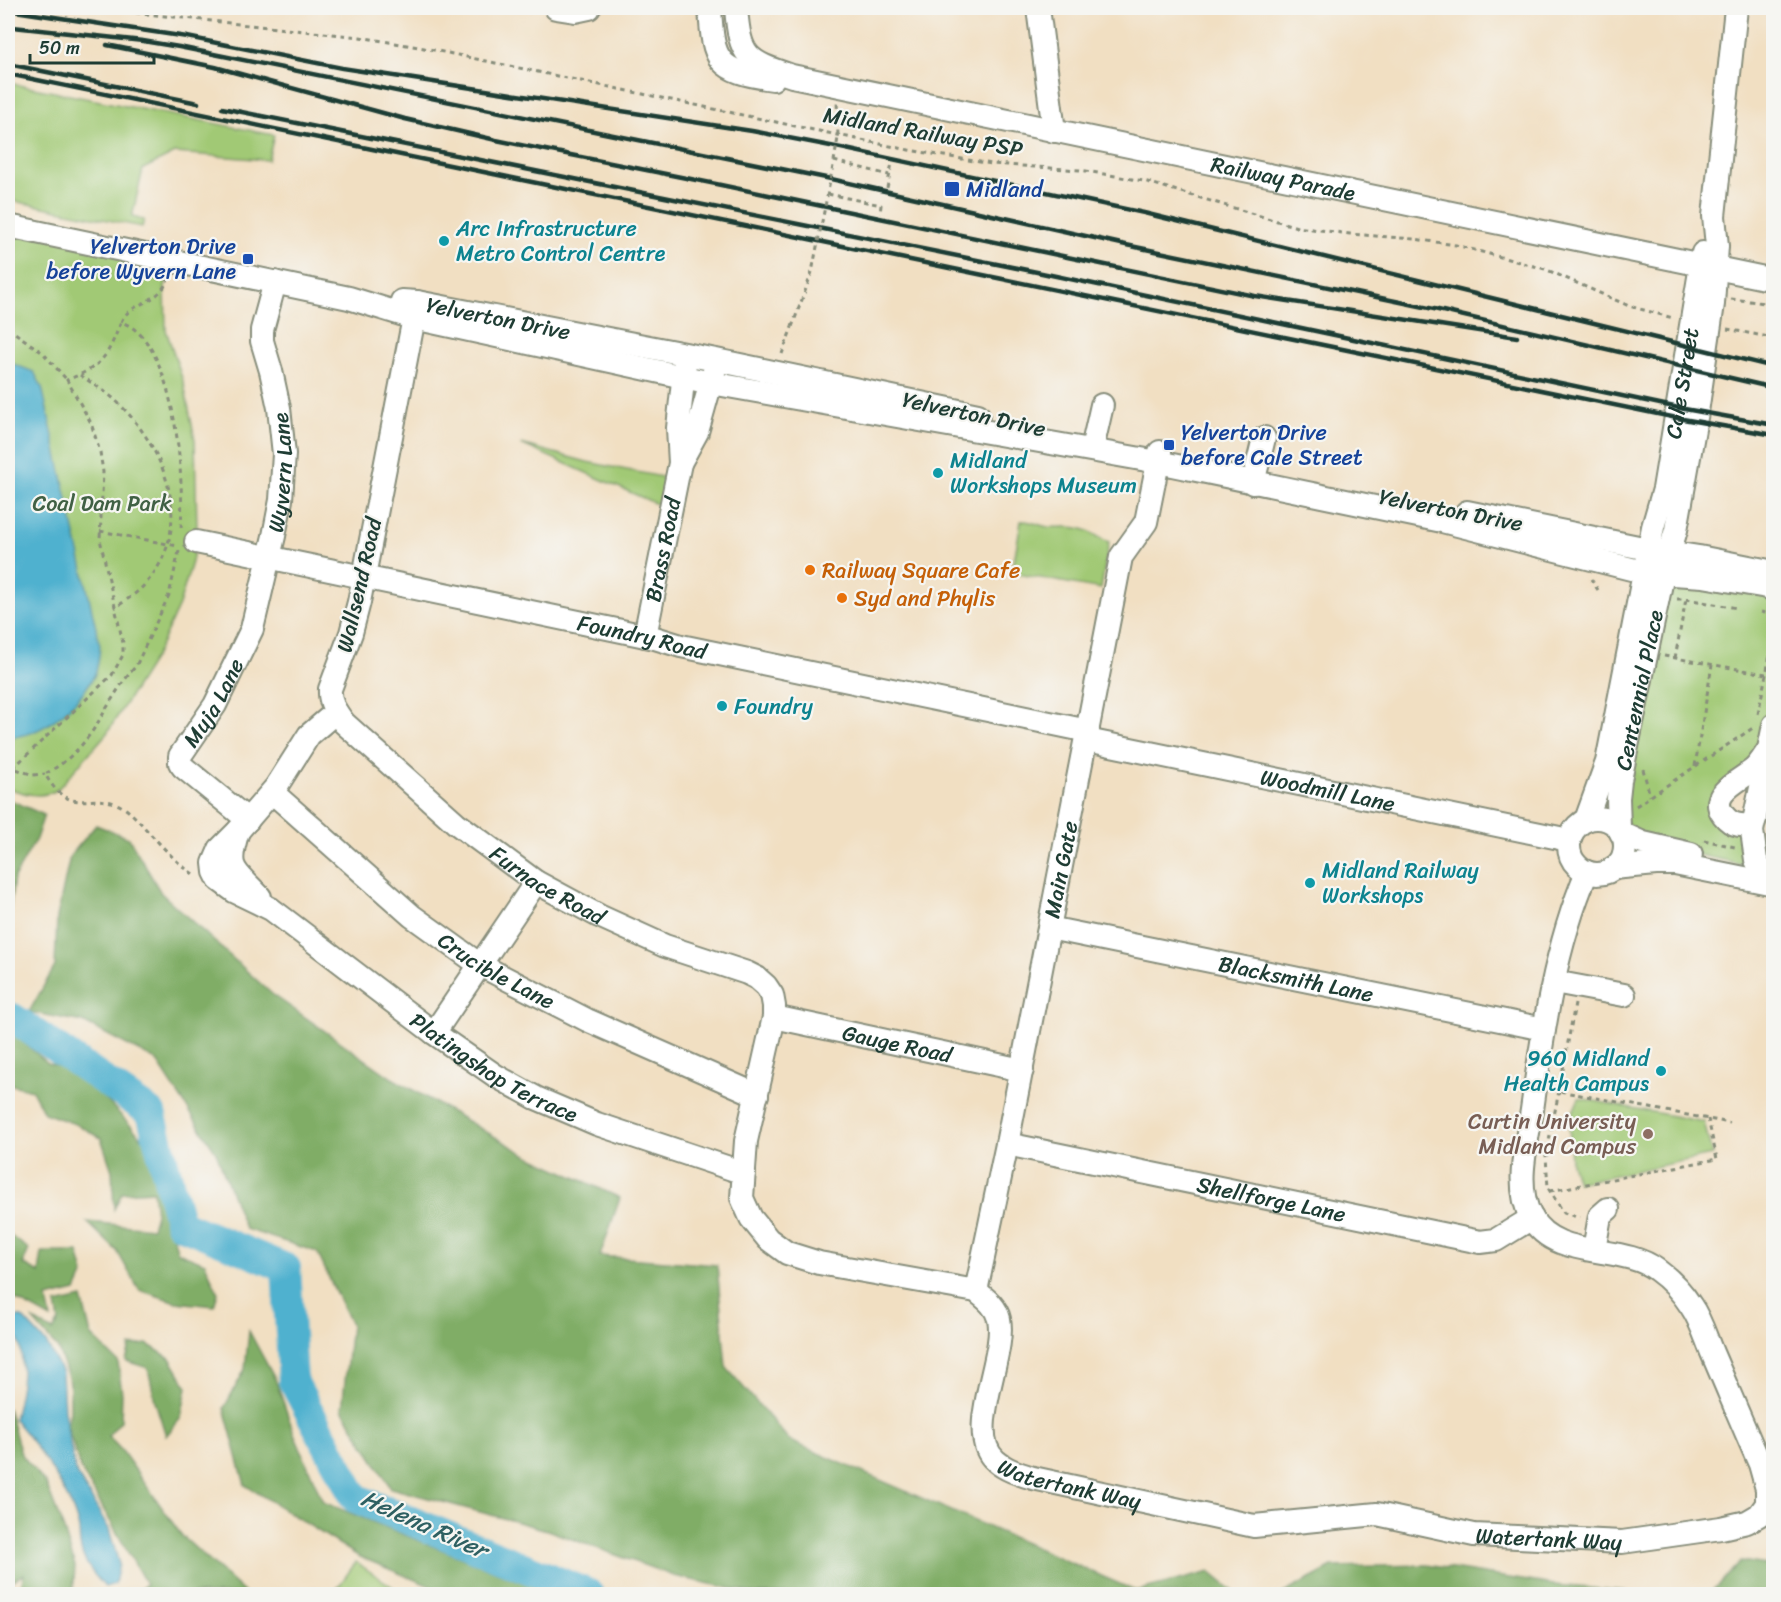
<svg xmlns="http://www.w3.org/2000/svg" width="1781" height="1602" font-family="Sriracha,sans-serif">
  <rect width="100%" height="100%" fill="#f6f6f2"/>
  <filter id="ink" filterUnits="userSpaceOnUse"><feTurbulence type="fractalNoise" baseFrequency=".0167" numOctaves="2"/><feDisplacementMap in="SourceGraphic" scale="12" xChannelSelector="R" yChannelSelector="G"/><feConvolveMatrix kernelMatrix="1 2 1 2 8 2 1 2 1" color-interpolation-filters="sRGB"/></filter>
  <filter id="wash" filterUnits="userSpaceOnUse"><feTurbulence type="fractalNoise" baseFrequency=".008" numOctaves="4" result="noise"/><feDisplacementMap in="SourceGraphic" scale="24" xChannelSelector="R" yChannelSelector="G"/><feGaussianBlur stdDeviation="1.35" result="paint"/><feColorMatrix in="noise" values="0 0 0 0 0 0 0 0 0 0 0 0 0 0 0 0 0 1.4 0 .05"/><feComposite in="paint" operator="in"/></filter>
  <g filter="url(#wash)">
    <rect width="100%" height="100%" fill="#f1dfc2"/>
    <path fill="#a1c974" stroke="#608354" stroke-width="1.5" d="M 8,83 L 274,135 L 268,160 L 175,153 L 143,169 L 132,217 L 144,220 L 142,227 L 8,200 Z
      M 8,226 L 172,261 L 165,287 L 166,330 L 184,384 L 195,440 L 197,531 L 192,562 L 179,605 L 156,655 L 107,733 L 57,790 C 40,799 25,794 8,788 Z
      M 521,444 L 587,462 L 677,480 L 670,510 Z
      M 1021,521 C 1032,520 1039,526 1049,527 C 1062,528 1075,525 1088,531 C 1096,535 1100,539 1109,542 L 1101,589 L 1012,573 Z
      M 1663,574 L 1773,590 L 1774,725 L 1768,750 L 1726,788 L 1735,825 L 1760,868 L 1643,843 L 1619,812 Z
      M 1579,1098 L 1704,1122 L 1712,1155 L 1577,1183 L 1571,1163 L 1569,1121 Z
      M 356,1562 L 403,1594 L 333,1594 Z"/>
    <path fill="#80ad66" stroke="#50754d" stroke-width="1.5" d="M 8,799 L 44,815 L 36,839 L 14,878 L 8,924 Z
      M 96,825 L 129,838 L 161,893 L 272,994 L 392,1078 L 525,1154 L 620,1198 L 600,1256 L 717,1265 L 726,1367 L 790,1441 L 1136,1591 L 1210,1572 L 1237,1594 L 756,1594 L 674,1576 L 547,1530 L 391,1488 L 342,1409 L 351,1325 L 317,1252 L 245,1229 L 216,1152 L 156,1060 L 83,1022 L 29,1012 L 55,966 L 57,917 L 70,856 Z
      M 8,1034 L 16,1036 L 48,1063 L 81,1073 L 145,1141 L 153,1168 L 164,1190 L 169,1225 L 178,1252 L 205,1263 L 218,1293 L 214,1306 L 176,1302 L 139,1290 L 117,1251 L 87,1222 L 152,1228 L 156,1214 L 153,1191 L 122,1193 L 114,1209 L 112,1171 L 101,1138 L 78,1125 L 44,1113 L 32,1090 L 8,1084 Z
      M 9,1235 L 29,1249 L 23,1264 L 39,1273 L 42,1252 L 78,1252 L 84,1273 L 76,1291 L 47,1298 L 51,1319 L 17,1300 L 8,1299 L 8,1262 L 10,1263 Z
      M 82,1298 L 91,1335 L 118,1362 L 122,1394 L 121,1421 L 108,1436 L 122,1451 L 182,1536 L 246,1594 L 136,1594 L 146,1584 L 80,1468 L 67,1425 L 70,1412 L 70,1383 L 58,1349 L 32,1319 L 53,1331 L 59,1321 L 56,1304 Z
      M 249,1331 L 276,1381 L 295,1436 L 323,1502 L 552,1594 L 449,1594 L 358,1556 L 245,1485 L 224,1408 L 245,1369 Z
      M 147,1344 L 170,1358 L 187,1387 L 181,1418 L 166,1436 L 155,1401 L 148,1368 L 126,1361 L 130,1346 Z
      M 8,1408 L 21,1454 L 46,1484 L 64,1530 L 75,1566 L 73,1594 L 19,1594 L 24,1574 L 8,1583 L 8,1512 L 12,1506 L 8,1501 Z
      M 1741,1561 L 1773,1566 L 1773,1594 L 1709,1594 Z
      M 1427,1565 L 1554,1585 L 1625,1591 L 1629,1594 L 1282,1594 L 1332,1567 Z"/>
    <path fill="#50b1cf" stroke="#387782" stroke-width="1.5" d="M 8,362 L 34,372 L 42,387 L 100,646 C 99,656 99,668 93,678 C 76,707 42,737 8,737 Z
      M 8,1316 L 22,1317 L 47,1344 L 62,1373 L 64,1411 L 75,1470 L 109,1529 L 119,1564 L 115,1584 L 105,1587 C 94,1575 82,1561 80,1544 C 79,1538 80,1531 78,1525 C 68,1489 38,1447 14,1419 C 20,1394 26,1367 19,1342 C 17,1333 7,1327 8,1316 Z"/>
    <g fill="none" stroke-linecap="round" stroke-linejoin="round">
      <path stroke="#50b1cf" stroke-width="30" d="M 8,1017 L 13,1018 L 151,1113 L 180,1224 L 286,1268 L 293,1381 L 355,1498 L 589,1594"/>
    </g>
  </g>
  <g filter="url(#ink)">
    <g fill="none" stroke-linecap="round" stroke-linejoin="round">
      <g stroke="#888e7b" stroke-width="26">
        <g id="minor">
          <path d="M 556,8 L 575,11 L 589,8"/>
          <path d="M 710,8 C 713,62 717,71 773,79"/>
          <path id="s1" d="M 736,8 C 740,57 746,61 792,76 L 1774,280"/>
          <path d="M 1038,8 L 1054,131"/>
          <path d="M 8,226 L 349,298 L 414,318 L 711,383 L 1158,462 L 1442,521 L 1643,572 L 1703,576 L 1767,587 L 1774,590"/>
          <path id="s2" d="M 402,301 L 417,302 L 716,360 L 978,415"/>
          <path id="s3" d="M 417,302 L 359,602 L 351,633 L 330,689 C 329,703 336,712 344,723 L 456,823 L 536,882 L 599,916 L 665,946 L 747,973 L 757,978 L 766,986 L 772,995 L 774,1006 L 774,1017 L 746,1141 L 742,1198 L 751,1218 L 768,1239 L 787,1253 L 819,1263 L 976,1291 C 986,1299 996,1306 999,1319 C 1007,1355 963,1434 996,1461 C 1006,1470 1020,1474 1033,1478 L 1254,1526 L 1377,1514 L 1474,1535 L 1622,1542 L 1721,1528 L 1747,1522 L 1759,1515 L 1767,1504 L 1767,1489 L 1760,1464 C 1744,1428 1729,1392 1713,1355 C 1706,1339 1701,1320 1691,1306 C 1682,1292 1671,1280 1657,1270 C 1622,1243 1555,1261 1531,1217 C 1514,1186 1527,1143 1532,1110 C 1543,1030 1555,947 1587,872"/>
          <path d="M 1092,449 L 1102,405"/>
          <path d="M 680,463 L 697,432 L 715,368"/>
          <path d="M 1253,483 L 1264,438"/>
          <path d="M 1467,512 L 1648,549 L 1699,557 L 1774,572"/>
          <path id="s4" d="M 196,542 L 655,638 L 681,646 L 1088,731"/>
          <path id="s5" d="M 645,636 L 680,463 L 678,428 L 685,362"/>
          <path id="s6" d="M 336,712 L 309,735 L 276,787 L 238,831 L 220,849 L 214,863 L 215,872 L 219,880 L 234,891 L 271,909 L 434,1033 L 496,1076 L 536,1098 L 597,1124 L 744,1173"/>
          <path id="s7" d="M 1087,740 L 1569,840"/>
          <path id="s8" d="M 272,792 L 412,916 L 480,965 L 587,1020 L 757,1095"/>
          <circle cx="1597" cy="846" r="28"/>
          <path d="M 1755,819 L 1749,825 C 1740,826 1733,825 1727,819 C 1703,796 1739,781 1753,770 C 1759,765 1763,758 1767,752"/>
          <path id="s9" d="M 248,820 L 183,767 L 180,763 L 180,756 L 215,705 L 252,629 L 274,536 L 281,500 L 284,454 L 279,408 L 271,371 L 262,341 L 262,330 L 275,282"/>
          <path id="s10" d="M 1586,820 L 1607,762 L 1653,527 L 1664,489 L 1703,253"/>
          <path id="s11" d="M 1619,829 L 1618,798 L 1620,780 L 1663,574 L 1676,530 L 1697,412 L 1713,304 L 1717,246 L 1714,216 L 1736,8"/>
          <path d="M 238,831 C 225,872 235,869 260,897"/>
          <path d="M 1621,833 L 1643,843 L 1691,854"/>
          <path d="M 1613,868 L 1656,864 L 1675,864 L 1774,884"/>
          <path d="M 1760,868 L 1756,860 L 1752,831 L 1774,725"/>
          <path id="s12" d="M 1049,928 L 1544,1029"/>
          <path d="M 1554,982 L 1624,995"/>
          <path id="s13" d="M 774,1017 L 1022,1070"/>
          <path d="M 434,1033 L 536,882"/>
          <path id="s14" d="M 1007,1144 L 1480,1242 L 1496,1240 L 1532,1218"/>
          <path d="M 1594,1250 L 1600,1216 L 1608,1209"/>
          <path id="s15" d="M 976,1291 L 1007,1144 L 1121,557 L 1146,522 L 1160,452"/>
        </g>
      </g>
      <path stroke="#888e7b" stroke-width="3" stroke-dasharray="4.5 4.5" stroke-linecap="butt" d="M 91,8 L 360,37 L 424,48 L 909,150 L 992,164 L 1080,170 L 1144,181 L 1297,227 L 1350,234 L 1414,239 L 1456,245 L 1545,269 L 1629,306 L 1673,318
        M 834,161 L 889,175
        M 887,188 L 892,163
        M 828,194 L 881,205 L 880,214
        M 1731,299 L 1774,304
        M 121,322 C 130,301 160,305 168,278
        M 8,328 L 43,353 L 67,380
        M 1727,329 L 1774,338
        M 782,354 L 792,327
        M 80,375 C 91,383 104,390 114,399 C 164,445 197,524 147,582 C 138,593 126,600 115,608
        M 100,531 L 178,546
        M 179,551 L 169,595 L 136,666 C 101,705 97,746 45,774 C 71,820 89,789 121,806 C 130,811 138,820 145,828 C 161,845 176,863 196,876
        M 1591,579 L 1598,590
        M 1677,599 L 1686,599 L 1737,608
        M 1761,612 L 1774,615
        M 1664,656 L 1766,674
        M 1675,658 L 1686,599
        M 1758,714 L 1774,635
        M 8,766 L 33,775 L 45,774
        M 1695,766 L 1712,665
        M 13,768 L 112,675 L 123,655 L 123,643 L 100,539 L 103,472 L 100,452 L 91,423 L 67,380 C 103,366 107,357 121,322 C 177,340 184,481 181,529
        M 1643,769 L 1650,796
        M 1636,806 L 1753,728
        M 1704,840 L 1735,847
        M 1575,1004 L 1559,1091 L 1730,1123
        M 1559,1091 L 1546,1156 L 1548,1188 L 1564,1213 L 1580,1218
        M 1550,1191 L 1717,1159 L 1708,1119"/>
      <use href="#minor" stroke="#fff" stroke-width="22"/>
      <path stroke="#1f3d34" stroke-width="4.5" d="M 8,10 L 187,37 L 342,68 L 752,131 L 841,148 L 1144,213 L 1774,367
        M 13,27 L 143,41 L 179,47 L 831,179 L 1126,245 L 1434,309 L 1774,388
        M 107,45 L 215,67 L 405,119 L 496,140 L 716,184 L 1255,296 L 1517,337
        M 8,64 L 198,103
        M 8,74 L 1677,418 L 1774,435
        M 222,108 L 1037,272 L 1679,408 L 1774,425"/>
      <path stroke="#888e7b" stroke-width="3" stroke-dasharray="4.5 4.5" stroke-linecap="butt" d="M 792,327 L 812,272 L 834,161 L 838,138 L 837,99"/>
    </g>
  </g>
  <g fill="#1a4fb4" stroke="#f6f6f2" stroke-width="2">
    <rect x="944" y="181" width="16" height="16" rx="3"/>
    <rect x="242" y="253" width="12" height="12" rx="3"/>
    <rect x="1163" y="439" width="12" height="12" rx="3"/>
  </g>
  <g fill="#0f9aa8" stroke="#f6f6f2" stroke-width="2">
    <circle cx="444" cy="241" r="6"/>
    <circle cx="938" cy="473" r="6"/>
    <circle cx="722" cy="706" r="6"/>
    <circle cx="1310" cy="883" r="6"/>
    <circle cx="1661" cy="1071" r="6"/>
  </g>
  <g fill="#e8710a" stroke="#f6f6f2" stroke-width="2">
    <circle cx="810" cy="570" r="6"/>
    <circle cx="842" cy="598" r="6"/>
  </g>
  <circle fill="#8d6e63" stroke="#f6f6f2" stroke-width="2" cx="1648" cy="1134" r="6"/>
  <g text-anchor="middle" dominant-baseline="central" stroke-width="4.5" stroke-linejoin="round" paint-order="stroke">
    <g font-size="22" fill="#1f3d34" stroke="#f6f6f2">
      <text transform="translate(923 132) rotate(10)">Midland Railway PSP</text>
      <text stroke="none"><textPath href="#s1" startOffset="600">Railway Parade</textPath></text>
      <text stroke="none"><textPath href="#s2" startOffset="98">Yelverton Drive</textPath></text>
      <text stroke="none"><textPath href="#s10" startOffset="448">Cale Street</textPath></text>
      <text transform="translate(974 414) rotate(12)">Yelverton Drive</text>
      <text stroke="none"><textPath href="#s9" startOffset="402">Wyvern Lane</textPath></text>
      <text transform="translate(1451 510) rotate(11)">Yelverton Drive</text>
      <text stroke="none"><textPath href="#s5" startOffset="88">Brass Road</textPath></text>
      <text transform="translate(359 585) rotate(-77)">Wallsend Road</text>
      <text stroke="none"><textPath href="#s4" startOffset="456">Foundry Road</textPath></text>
      <text stroke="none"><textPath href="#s11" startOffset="141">Centennial Place</textPath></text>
      <text stroke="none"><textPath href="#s9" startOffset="159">Muja Lane</textPath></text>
      <text stroke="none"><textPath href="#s7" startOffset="246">Woodmill Lane</textPath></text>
      <text stroke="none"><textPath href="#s15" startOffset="430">Main Gate</textPath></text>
      <text stroke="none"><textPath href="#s3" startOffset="696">Furnace Road</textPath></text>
      <text stroke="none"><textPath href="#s8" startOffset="288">Crucible Lane</textPath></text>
      <text stroke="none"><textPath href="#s12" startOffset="252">Blacksmith Lane</textPath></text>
      <text stroke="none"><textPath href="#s13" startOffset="126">Gauge Road</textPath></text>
      <text stroke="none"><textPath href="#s6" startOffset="548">Platingshop Terrace</textPath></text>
      <text stroke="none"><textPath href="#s14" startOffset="270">Shellforge Lane</textPath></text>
      <text stroke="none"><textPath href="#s3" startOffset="1683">Watertank Way</textPath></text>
      <text stroke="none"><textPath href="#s3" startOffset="2170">Watertank Way</textPath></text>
    </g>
    <g font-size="22" fill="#164399" stroke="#f6f6f2" text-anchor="start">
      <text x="966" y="189">Midland</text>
      <text x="236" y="246" text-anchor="end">Yelverton Drive<tspan x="236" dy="25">before Wyvern Lane</tspan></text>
      <text x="1181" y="432">Yelverton Drive<tspan x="1181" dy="25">before Cale Street</tspan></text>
    </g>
    <g font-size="22" fill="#0d838f" stroke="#f6f6f2" text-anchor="start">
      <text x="456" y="228">Arc Infrastructure<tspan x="456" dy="25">Metro Control Centre</tspan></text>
      <text x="950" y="460">Midland<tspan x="950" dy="25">Workshops Museum</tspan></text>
      <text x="734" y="706">Foundry</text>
      <text x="1322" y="870">Midland Railway<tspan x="1322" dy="25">Workshops</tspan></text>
      <text x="1649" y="1058" text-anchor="end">960 Midland<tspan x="1649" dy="25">Health Campus</tspan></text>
    </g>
    <g font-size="22" fill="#406044" stroke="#f6f6f2">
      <text x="102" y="503">Coal Dam Park</text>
    </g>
    <g font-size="22" fill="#c56008" stroke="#f6f6f2" text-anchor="start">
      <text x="822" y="570">Railway Square Cafe</text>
      <text x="854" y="598">Syd and Phylis</text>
    </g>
    <g font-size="22" fill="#785e54" stroke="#f6f6f2" text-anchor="end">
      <text x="1636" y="1121">Curtin University<tspan x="1636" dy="25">Midland Campus</tspan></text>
    </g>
    <g font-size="24" font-style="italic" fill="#2e6062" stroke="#f6f6f2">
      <text transform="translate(424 1524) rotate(24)">Helena River</text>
    </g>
  </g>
  <rect width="1781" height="1602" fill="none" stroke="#f6f6f2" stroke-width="30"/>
  <path d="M30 54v9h124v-9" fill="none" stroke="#1f3d34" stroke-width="3"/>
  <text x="39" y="54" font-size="18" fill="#1f3d34" stroke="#f6f6f2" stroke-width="4.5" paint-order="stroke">50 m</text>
</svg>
